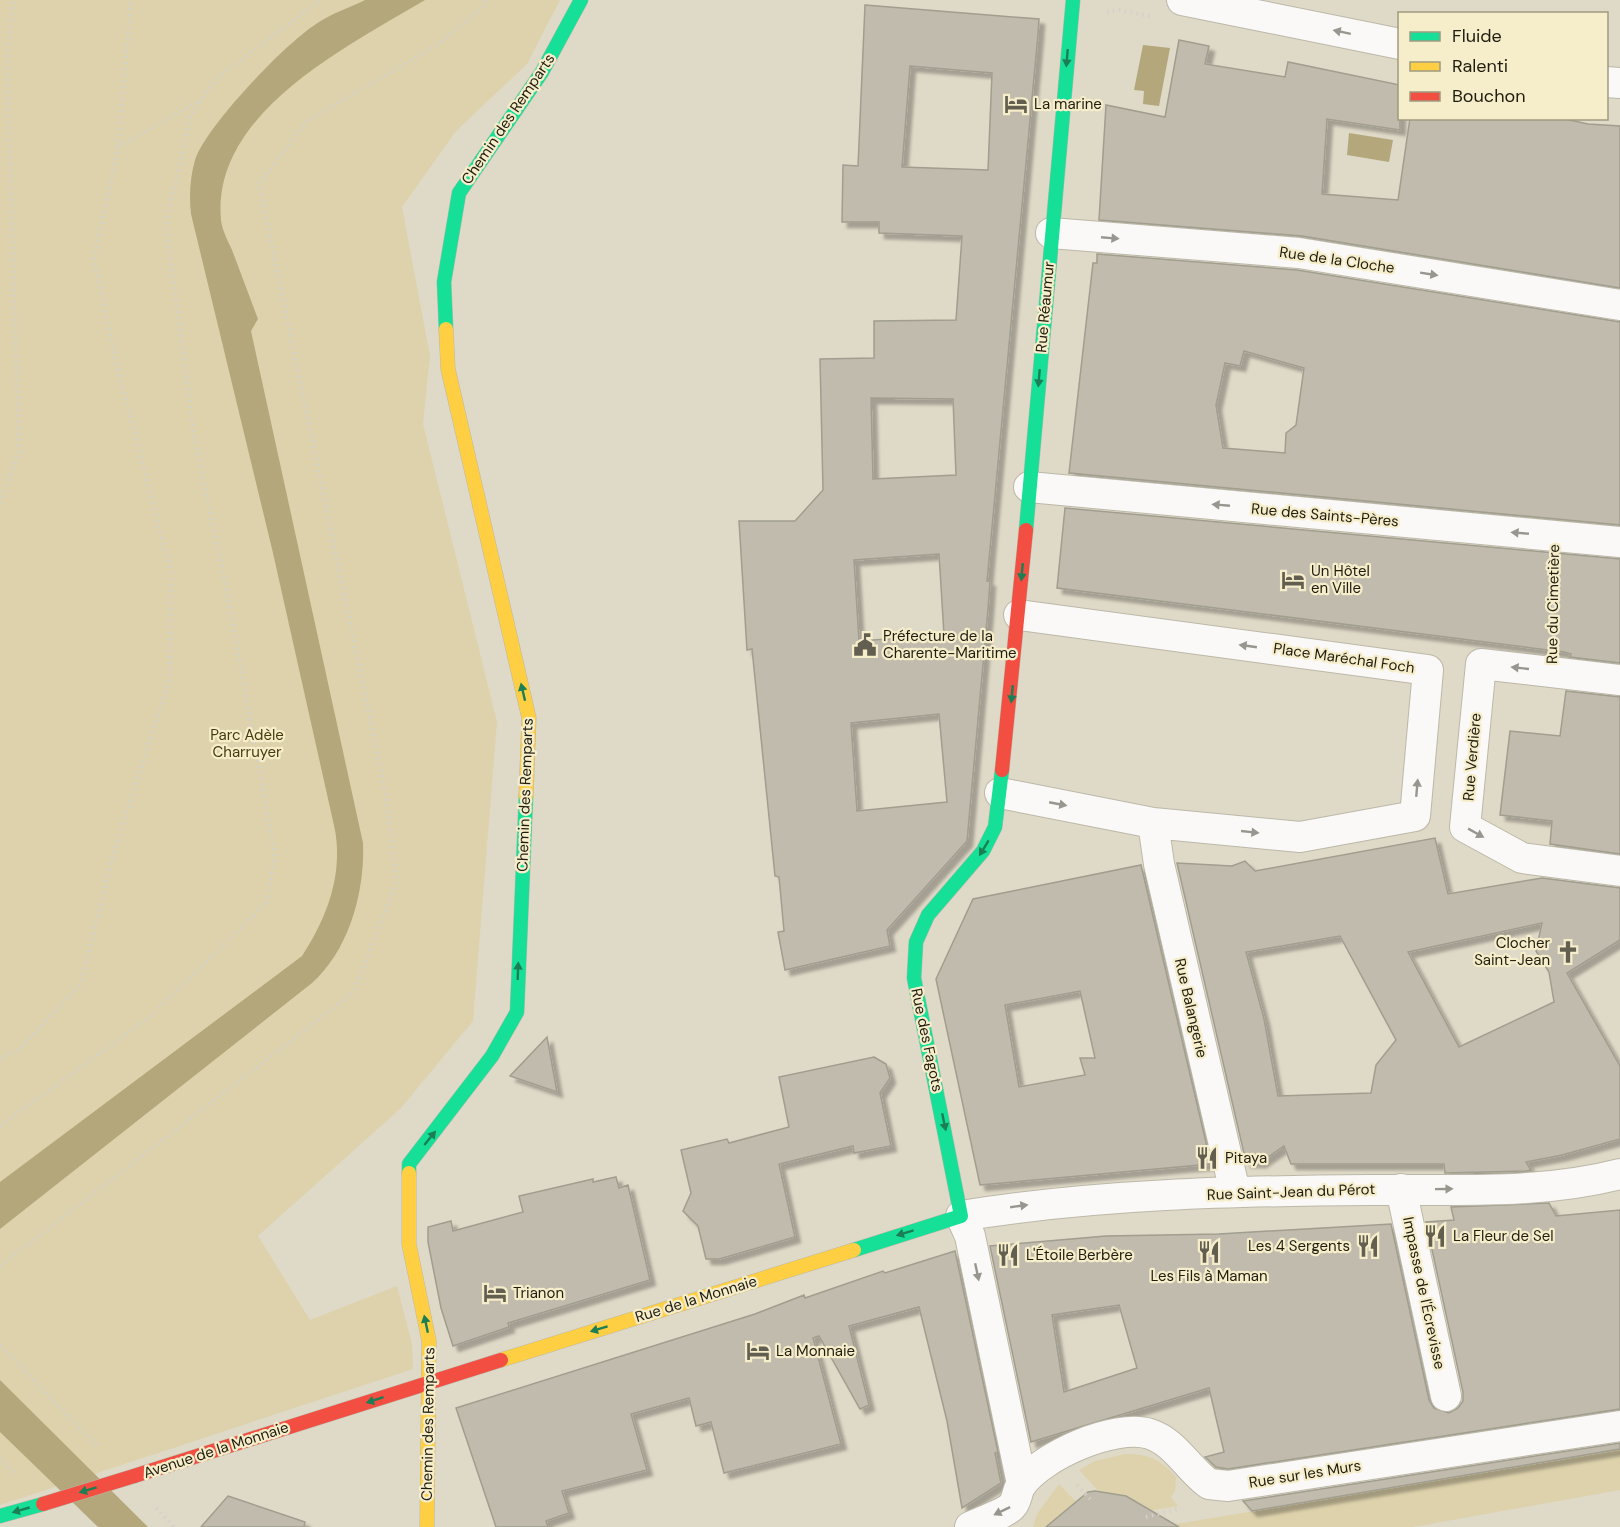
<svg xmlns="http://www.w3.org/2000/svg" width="1620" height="1527" font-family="'DM Sans',sans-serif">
  <defs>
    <filter id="shadow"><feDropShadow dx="5.5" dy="5.5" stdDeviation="1.5" flood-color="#0004"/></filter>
  </defs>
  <rect width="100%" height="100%" fill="#dfd9c7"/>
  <path fill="#ded2ac" d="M 0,0 L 560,0 L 527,64 L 456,131 L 402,207 L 430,356 L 423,424 L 497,722 L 473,1021 L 400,1109 L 258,1236 L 310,1320 L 397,1286 L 412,1344 L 413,1369 L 0,1505 Z
    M 1620,1449 L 1620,1490 L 1413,1527 L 1159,1527 Z
    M 1125,1454 C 1149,1454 1160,1459 1176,1477 L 1175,1491 L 1171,1497 L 1178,1506 L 1142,1512 L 1103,1496 L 1079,1470 L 1095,1461 Z
    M 1059,1484 L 1079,1505 L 1062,1527 L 1033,1527 L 1037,1514 Z"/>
  <path fill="#b3a77b" d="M 365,0 L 425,0 C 348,46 211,113 221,220 C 222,230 228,241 232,250 C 241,273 249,296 258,319 L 251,331 L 363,843 C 365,892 349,950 312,983 L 0,1229 L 0,1182 L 302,956 C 327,918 343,875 335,830 L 273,553 L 191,214 C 189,197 190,177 195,160 C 206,126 285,44 316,24 C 330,14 349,8 365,0 Z
    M 1143,45 L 1170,48 L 1159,106 L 1143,104 L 1144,91 L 1134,90 Z
    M 1349,133 L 1393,140 L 1389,162 L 1347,155 Z
    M 0,1380 L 148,1527 L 98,1527 L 0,1432 Z"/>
  <path fill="#c0bbad" stroke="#a19e8f" stroke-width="1.5" fill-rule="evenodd" filter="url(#shadow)" d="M 865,5 L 1039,19 L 1038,34 L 987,581 L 990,581 L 988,609 L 967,841 L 887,930 L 890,946 L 785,970 L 778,932 L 784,931 L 779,877 L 775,876 L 752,649 L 747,650 L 739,521 L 795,521 L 823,490 L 820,359 L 874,358 L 874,321 L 956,320 L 962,236 L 879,233 L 879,222 L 842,222 L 843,165 L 858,166 ZM 910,66 L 992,73 L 988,170 L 902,167 ZM 871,398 L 953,399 L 956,475 L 873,479 ZM 939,554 L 944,635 L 859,641 L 854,560 ZM 939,714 L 947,802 L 857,811 L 851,723 Z
    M 1179,40 L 1209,46 L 1205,64 L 1285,77 L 1288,62 L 1400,85 L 1400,130 L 1327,119 L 1322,194 L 1398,200 L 1410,118 L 1561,118 L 1588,124 L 1620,126 L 1620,288 L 1302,236 L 1099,220 L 1106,105 L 1165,117 Z
    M 1097,254 L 1297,270 L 1620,322 L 1620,525 L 1069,473 L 1093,263 L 1097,263 ZM 1244,351 L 1304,368 L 1296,425 L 1286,433 L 1285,453 L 1223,448 L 1216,405 L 1225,363 L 1240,366 Z
    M 1065,508 L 1620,559 L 1620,663 L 1570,657 L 1571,654 L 1564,652 L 1057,588 Z
    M 1566,691 L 1620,697 L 1620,854 L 1550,844 L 1552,821 L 1500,815 L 1510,731 L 1560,736 Z
    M 1435,838 L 1448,894 L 1542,878 L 1620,888 L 1620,940 L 1567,973 L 1620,1066 L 1620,1139 L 1562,1155 L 1526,1162 L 1531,1170 L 1526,1171 L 1445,1173 L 1444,1164 L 1291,1164 L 1284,1146 L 1261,1162 L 1246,1162 L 1177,863 L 1232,866 L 1245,861 L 1255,871 ZM 1542,923 L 1536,951 L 1549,972 L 1554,1002 L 1459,1047 L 1408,952 ZM 1340,936 L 1396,1040 L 1376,1065 L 1371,1093 L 1278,1096 L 1264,1019 L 1246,952 Z
    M 1141,865 L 1211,1164 L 980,1185 L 936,979 L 973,899 ZM 1080,991 L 1095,1058 L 1080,1058 L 1085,1075 L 1019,1087 L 1005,1005 Z
    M 547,1037 L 557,1092 L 510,1076 Z
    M 874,1057 L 886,1064 L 890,1078 L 880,1093 L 891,1146 L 854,1153 L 853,1146 L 779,1164 L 795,1237 L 719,1259 L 706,1259 L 698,1226 L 683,1211 L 691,1193 L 681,1150 L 727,1139 L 729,1143 L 789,1127 L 779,1077 Z
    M 616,1177 L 619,1188 L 628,1185 L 650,1280 L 508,1323 L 509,1327 L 453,1346 L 441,1308 L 428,1242 L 428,1227 L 451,1221 L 453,1231 L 523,1212 L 519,1196 L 593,1179 L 593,1182 Z
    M 1549,1203 L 1556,1216 L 1620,1210 L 1620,1409 L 1228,1469 L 1216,1467 L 1205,1457 L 1224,1452 L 1209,1388 L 1031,1442 L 990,1246 L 1106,1236 L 1219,1234 L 1391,1224 L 1429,1400 L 1434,1408 L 1449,1413 L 1458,1408 L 1463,1401 L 1463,1392 L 1426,1222 L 1454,1220 L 1451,1207 ZM 1119,1305 L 1137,1368 L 1064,1392 L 1052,1315 Z
    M 955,1251 L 998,1452 L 995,1453 L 1001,1483 L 962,1508 L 947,1421 L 919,1307 L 849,1326 L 869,1405 L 860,1409 L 819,1336 L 813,1338 L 841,1444 L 724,1473 L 711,1422 L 696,1426 L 689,1398 L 631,1414 L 647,1470 L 562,1491 L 569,1513 L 546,1521 L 548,1527 L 496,1527 L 456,1408 L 755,1314 L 804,1295 L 805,1298 L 883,1271 L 885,1273 Z
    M 1620,1443 L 1620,1449 L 1252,1511 L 1243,1501 Z
    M 1095,1491 L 1126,1496 L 1179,1527 L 1046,1527 L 1088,1492 Z
    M 228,1496 L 305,1522 L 304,1527 L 201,1527 Z"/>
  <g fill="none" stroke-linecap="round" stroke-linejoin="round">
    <g stroke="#bcb8a9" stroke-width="32">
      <path id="street" d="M 1182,0 L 1400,44
        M 1606,82 L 1620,83
        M 1051,233 L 1299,253 L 1620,305
        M 1029,487 L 1620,542
        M 1620,680 L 1481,664 L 1465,827 L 1522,858 L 1620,871
        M 1000,793 L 1153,823 L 1300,837 L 1415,816 L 1428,670 L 1019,615
        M 1153,823 L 1159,864 L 1235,1192
        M 1401,1189 L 1446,1396
        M 1022,1484 L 970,1236 L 961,1216 C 1096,1194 1234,1191 1370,1190 C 1453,1189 1539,1195 1620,1174
        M 970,1527 C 980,1522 1006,1513 1012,1506 C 1017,1501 1017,1491 1021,1485 C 1041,1456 1115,1423 1150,1434 C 1175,1442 1189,1470 1209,1484 L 1228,1486 L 1620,1426"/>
    </g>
    <g stroke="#bcb8a9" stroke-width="15">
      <path id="fast" d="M 446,329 L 444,282 L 459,193 L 542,72 L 581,0
        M 1026,530 L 1073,0
        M 409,1173 L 409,1164 L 492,1056 L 517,1012 L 526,796
        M 854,1250 L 961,1216 L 914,978 L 916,942 L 928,915 L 983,851 L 995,827 L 1002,770
        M 0,1516 L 43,1504"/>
    </g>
    <g stroke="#bcb8a9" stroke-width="15">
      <path id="slow" d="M 446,329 L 448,369 L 529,718 L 526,796
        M 409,1173 L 409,1244 L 429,1341 L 427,1527
        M 501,1360 L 854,1250"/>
    </g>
    <g stroke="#bcb8a9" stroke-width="15">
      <path id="jam" d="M 1002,770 L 1026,530
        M 134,1476 L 501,1360"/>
    </g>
    <path stroke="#d3d1cb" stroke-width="4" stroke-dasharray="1.5 4.5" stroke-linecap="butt" d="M 1107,12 L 1119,10 L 1153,17
      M 118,147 L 200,100
      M 0,503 L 19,453 L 7,63 L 13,0
      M 1554,637 L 1554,570
      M 0,1058 L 21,1048 L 80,985 L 115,849 L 170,678 L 171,572 L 116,363 L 94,258 L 118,148 L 131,0
      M 0,1126 L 151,1016 L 266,903 L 275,855 L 229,604 L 193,428 L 166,225 L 190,117 L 203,98 L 218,77 L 321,0
      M 0,1266 L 354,992 L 397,881 L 385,791 L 259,184 L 307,121 L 437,45 L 483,7 L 486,0
      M 0,1345 L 99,1448
      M 0,1459 L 17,1475
      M 1077,1485 L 1090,1499
      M 156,1508 L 174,1527
      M 1146,1517 L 1181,1508"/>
    <use href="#street" stroke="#faf9f7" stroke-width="30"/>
    <use href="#fast" stroke="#16e098" stroke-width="14"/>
    <use href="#slow" stroke="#ffcf43" stroke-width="14"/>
    <use href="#jam" stroke="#f24e42" stroke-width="14"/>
    <g stroke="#bcb8a9" stroke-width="15" stroke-linecap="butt">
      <path id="jam-bridge" d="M 43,1504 L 134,1476"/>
    </g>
    <use href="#jam-bridge" stroke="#f24e42" stroke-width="14"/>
  </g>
  <defs><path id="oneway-solid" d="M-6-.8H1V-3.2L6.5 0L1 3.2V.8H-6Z" transform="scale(1.5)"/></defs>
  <g fill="#98968f">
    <use href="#oneway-solid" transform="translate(1342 32) rotate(-168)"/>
    <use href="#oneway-solid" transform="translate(1110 238) rotate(5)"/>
    <use href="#oneway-solid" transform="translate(1429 274) rotate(9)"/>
    <use href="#oneway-solid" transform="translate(1221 505) rotate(-175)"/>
    <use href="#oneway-solid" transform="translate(1520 533) rotate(-175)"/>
    <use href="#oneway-solid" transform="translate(1248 646) rotate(-172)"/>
    <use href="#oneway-solid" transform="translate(1520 668) rotate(-174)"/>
    <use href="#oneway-solid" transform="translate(1417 788) rotate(-85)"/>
    <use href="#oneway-solid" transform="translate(1058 804) rotate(11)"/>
    <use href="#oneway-solid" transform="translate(1250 832) rotate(6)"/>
    <use href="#oneway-solid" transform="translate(1476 833) rotate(29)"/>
    <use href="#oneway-solid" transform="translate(1444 1189) rotate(-1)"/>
    <use href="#oneway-solid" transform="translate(1019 1206) rotate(-8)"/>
    <use href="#oneway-solid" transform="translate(977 1272) rotate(78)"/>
    <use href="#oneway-solid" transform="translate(1002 1511) rotate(154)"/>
  </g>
  <g fill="#1b7e54">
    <use href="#oneway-solid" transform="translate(1067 58) rotate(95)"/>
    <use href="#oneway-solid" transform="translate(1039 378) rotate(95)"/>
    <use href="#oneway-solid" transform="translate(1022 572) rotate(95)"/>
    <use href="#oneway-solid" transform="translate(523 692) rotate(-103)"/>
    <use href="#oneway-solid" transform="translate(1012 694) rotate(95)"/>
    <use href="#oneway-solid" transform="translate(984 848) rotate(121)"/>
    <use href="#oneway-solid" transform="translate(518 971) rotate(-88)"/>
    <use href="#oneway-solid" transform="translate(944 1122) rotate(78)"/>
    <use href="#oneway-solid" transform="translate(430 1138) rotate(-51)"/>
    <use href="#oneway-solid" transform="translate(905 1233) rotate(163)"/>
    <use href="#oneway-solid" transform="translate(426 1324) rotate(-102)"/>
    <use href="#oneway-solid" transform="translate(599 1329) rotate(163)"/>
    <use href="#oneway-solid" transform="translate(375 1400) rotate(162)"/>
    <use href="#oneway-solid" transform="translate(88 1490) rotate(163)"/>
    <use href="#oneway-solid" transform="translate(21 1510) rotate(164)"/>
  </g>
  <defs>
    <g id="hotel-bare" transform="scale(1.8)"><path d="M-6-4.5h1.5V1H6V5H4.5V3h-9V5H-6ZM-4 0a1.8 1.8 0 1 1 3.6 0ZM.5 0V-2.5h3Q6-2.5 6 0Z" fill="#635f50" stroke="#f6edca" stroke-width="2.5" paint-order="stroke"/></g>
    <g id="civic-bare" transform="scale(1.8)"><path d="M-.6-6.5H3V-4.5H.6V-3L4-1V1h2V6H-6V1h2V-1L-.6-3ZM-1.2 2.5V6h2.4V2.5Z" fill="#635f50" stroke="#f6edca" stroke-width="2.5" paint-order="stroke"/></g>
    <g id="church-bare" transform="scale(1.8)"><path d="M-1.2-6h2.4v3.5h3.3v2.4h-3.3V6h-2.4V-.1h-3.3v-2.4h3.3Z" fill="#635f50" stroke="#f6edca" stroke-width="2.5" paint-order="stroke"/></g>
    <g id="restaurant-bare" transform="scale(1.8)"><path d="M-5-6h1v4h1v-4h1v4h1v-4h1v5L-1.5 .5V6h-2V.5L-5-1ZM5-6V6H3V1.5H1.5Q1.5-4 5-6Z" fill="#635f50" stroke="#f6edca" stroke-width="2.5" paint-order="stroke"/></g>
  </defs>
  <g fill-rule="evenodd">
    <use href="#hotel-bare" x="1016" y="104"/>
    <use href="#hotel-bare" x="1293" y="580"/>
    <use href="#civic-bare" x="865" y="645"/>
    <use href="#church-bare" x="1568" y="952"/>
    <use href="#restaurant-bare" x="1207" y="1158"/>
    <use href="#restaurant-bare" x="1435" y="1236"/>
    <use href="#restaurant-bare" x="1368" y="1246"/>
    <use href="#restaurant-bare" x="1209" y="1252"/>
    <use href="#restaurant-bare" x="1008" y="1255"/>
    <use href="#hotel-bare" x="495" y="1293"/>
    <use href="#hotel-bare" x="758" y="1351"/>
  </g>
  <g text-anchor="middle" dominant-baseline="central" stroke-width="4.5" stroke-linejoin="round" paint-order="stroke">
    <g font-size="15" fill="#201d10" stroke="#f6edca" text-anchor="start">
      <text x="1034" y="104">La marine</text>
      <text x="1311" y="571">Un Hôtel<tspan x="1311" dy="17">en Ville</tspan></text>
      <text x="883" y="636">Préfecture de la<tspan x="883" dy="17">Charente-Maritime</tspan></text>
      <text x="1550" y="943" text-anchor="end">Clocher<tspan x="1550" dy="17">Saint-Jean</tspan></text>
      <text x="1225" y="1158">Pitaya</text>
      <text x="1453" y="1236">La Fleur de Sel</text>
      <text x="1350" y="1246" text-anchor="end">Les 4 Sergents</text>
      <text x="1026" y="1255">L'Étoile Berbère</text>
      <text x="1209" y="1276" text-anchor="middle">Les Fils à Maman</text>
      <text x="513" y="1293">Trianon</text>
      <text x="776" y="1351">La Monnaie</text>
    </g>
    <g font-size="15" fill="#201d10" stroke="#f6edca">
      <text transform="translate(508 119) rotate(-56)">Chemin des Remparts</text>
      <text transform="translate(1337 260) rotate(8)">Rue de la Cloche</text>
      <text transform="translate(1045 307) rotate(-85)">Rue Réaumur</text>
      <text transform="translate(1325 515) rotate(5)">Rue des Saints-Pères</text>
      <text transform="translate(1553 604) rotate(-89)">Rue du Cimetière</text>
      <text transform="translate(1344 658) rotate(8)">Place Maréchal Foch</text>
      <text transform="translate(1472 757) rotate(-85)">Rue Verdière</text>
      <text transform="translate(525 795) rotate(-88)">Chemin des Remparts</text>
      <text transform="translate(1191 1008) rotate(77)">Rue Balangerie</text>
      <text transform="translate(927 1040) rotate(78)">Rue des Fagots</text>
      <text transform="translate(1291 1192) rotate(-2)">Rue Saint-Jean du Pérot</text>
      <text transform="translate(1424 1293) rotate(78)">Impasse de l'Écrevisse</text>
      <text transform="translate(696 1299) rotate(-17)">Rue de la Monnaie</text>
      <text transform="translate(428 1424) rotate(-89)">Chemin des Remparts</text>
      <text transform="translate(216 1450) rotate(-18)">Avenue de la Monnaie</text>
      <text transform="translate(1305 1474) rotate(-9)">Rue sur les Murs</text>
    </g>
    <g font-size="15" fill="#473b0d" stroke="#f6edca">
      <text x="247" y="735">Parc Adèle<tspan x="247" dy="17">Charruyer</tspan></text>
    </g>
  </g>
  <rect x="1398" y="12" width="210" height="108" fill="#f6edca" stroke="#a09a80" stroke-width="1.5"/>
  <rect x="1410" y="32" width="30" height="9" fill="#16e098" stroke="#a09a80" stroke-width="1.5"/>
  <text x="1452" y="42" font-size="18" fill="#201d10">Fluide</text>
  <rect x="1410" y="62" width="30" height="9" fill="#ffcf43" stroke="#a09a80" stroke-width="1.5"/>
  <text x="1452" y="72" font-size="18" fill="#201d10">Ralenti</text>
  <rect x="1410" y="92" width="30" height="9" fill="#f24e42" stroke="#a09a80" stroke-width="1.5"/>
  <text x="1452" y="102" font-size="18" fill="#201d10">Bouchon</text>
</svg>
